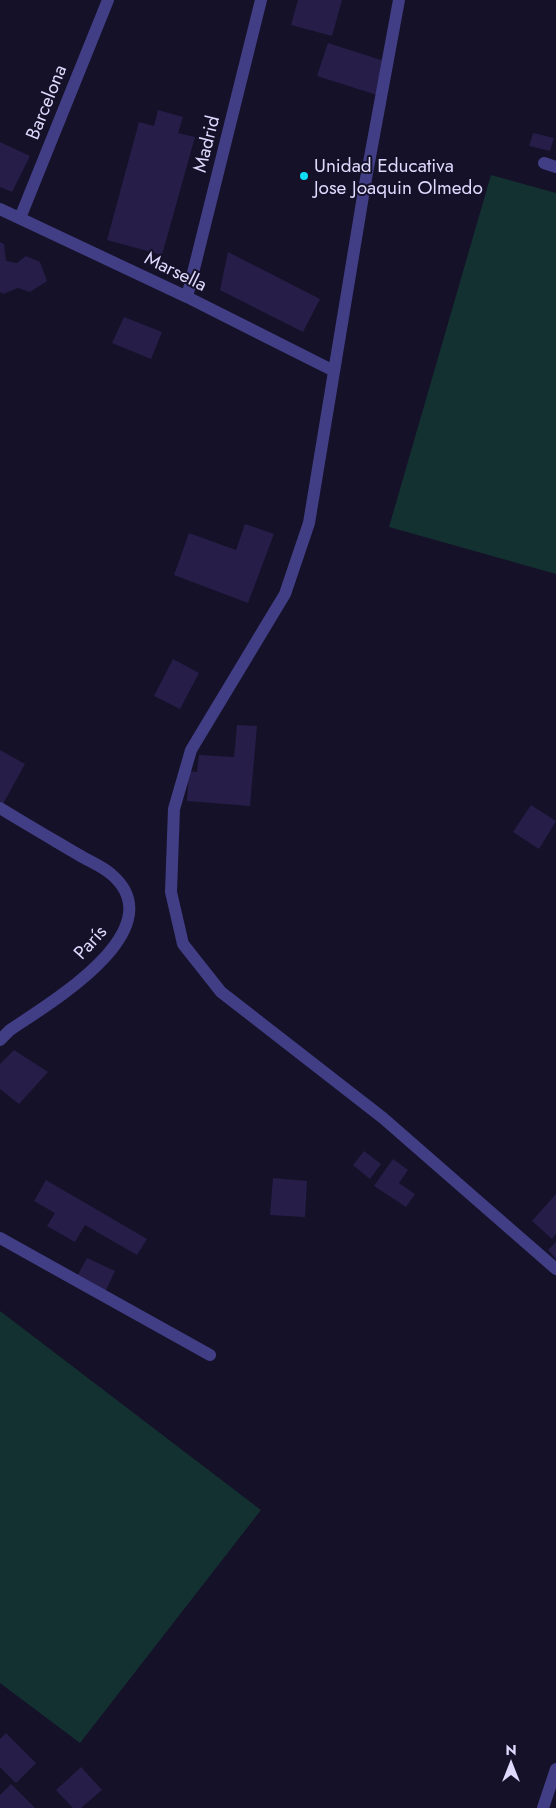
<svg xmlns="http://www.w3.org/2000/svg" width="556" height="1808" font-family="Jost,sans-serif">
  <rect width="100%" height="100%" fill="#151128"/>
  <path fill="#143131" d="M 491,175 L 556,193 L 556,574 L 389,527 Z
    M 0,1311 L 261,1510 L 80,1743 L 0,1683 Z"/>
  <path fill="#261e48" d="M 298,0 L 342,0 L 332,36 L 291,25 Z
    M 328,43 L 387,62 L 377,95 L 317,76 Z
    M 158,110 L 183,117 L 178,133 L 195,137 L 162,255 L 107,240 L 139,122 L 154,126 Z
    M 533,133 L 554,138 L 550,151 L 529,146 Z
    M 0,142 L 30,156 L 12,192 L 0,187 Z
    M 0,242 L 4,244 L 6,261 L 17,263 L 26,256 L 40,262 L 47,281 L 30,292 L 18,288 L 3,294 L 0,292 Z
    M 228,252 L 320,299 L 303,332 L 220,290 Z
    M 124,317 L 162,332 L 151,359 L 112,343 Z
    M 245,524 L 274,534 L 248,603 L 174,575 L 189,533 L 236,550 Z
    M 173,659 L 199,673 L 180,709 L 154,696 Z
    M 237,725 L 257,726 L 250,806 L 187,801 L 189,771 L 197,772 L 199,755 L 234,757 Z
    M 0,750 L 25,764 L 3,804 L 0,802 Z
    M 531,805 L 556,821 L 539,849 L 513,832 Z
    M 14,1050 L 48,1072 L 19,1104 L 0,1089 L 0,1064 Z
    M 364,1151 L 381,1164 L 370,1179 L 353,1165 Z
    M 393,1159 L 408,1170 L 399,1183 L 415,1194 L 406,1207 L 374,1186 Z
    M 273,1178 L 307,1181 L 305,1217 L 270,1215 Z
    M 46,1180 L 147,1239 L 137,1255 L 85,1225 L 75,1242 L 47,1226 L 55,1213 L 34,1201 Z
    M 556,1194 L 556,1234 L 552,1239 L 532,1221 Z
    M 556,1242 L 556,1259 L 548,1250 Z
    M 87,1258 L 115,1271 L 105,1292 L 76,1278 Z
    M 6,1733 L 36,1763 L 16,1783 L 0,1767 L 0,1739 Z
    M 81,1767 L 102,1790 L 81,1808 L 73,1808 L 56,1790 Z
    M 11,1784 L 35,1808 L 0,1808 L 0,1795 Z"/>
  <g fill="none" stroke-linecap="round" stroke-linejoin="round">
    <path stroke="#413e85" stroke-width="12" d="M 399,0 L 365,184 L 309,523 L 285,594 L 191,750 L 174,809 L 171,892 L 183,944 L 221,992 L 383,1118 L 556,1269
      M 544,163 L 556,167
      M 0,209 L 187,297 L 334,371
      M 20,218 L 108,0
      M 187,297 L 261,0
      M 0,808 C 26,824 52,839 79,855 C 89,861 102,866 111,874 C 176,929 50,1003 10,1030 L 0,1040
      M 0,1238 L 210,1355
      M 543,1808 L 556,1769"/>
  </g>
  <circle fill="#0eddf5" stroke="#151128" stroke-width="2" cx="304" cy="176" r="5"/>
  <g text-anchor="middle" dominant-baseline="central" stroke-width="4" stroke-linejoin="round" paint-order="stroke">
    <g font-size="19" fill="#ded9fd" stroke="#151128">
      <text transform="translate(46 102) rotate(-68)">Barcelona</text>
      <text transform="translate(206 144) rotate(-76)">Madrid</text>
      <text transform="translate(176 271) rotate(26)">Marsella</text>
      <text transform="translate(90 942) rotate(-48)">París</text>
    </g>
    <g font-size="19" fill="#ded9fd" stroke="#151128" text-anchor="start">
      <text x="314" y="165">Unidad Educativa<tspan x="314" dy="22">Jose Joaquin Olmedo</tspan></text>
    </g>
  </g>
  <g transform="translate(511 1763)" stroke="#151128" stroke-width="4" paint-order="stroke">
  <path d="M0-4L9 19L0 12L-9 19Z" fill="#ded9fd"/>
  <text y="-8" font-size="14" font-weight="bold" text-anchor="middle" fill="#ded9fd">N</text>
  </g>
</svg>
